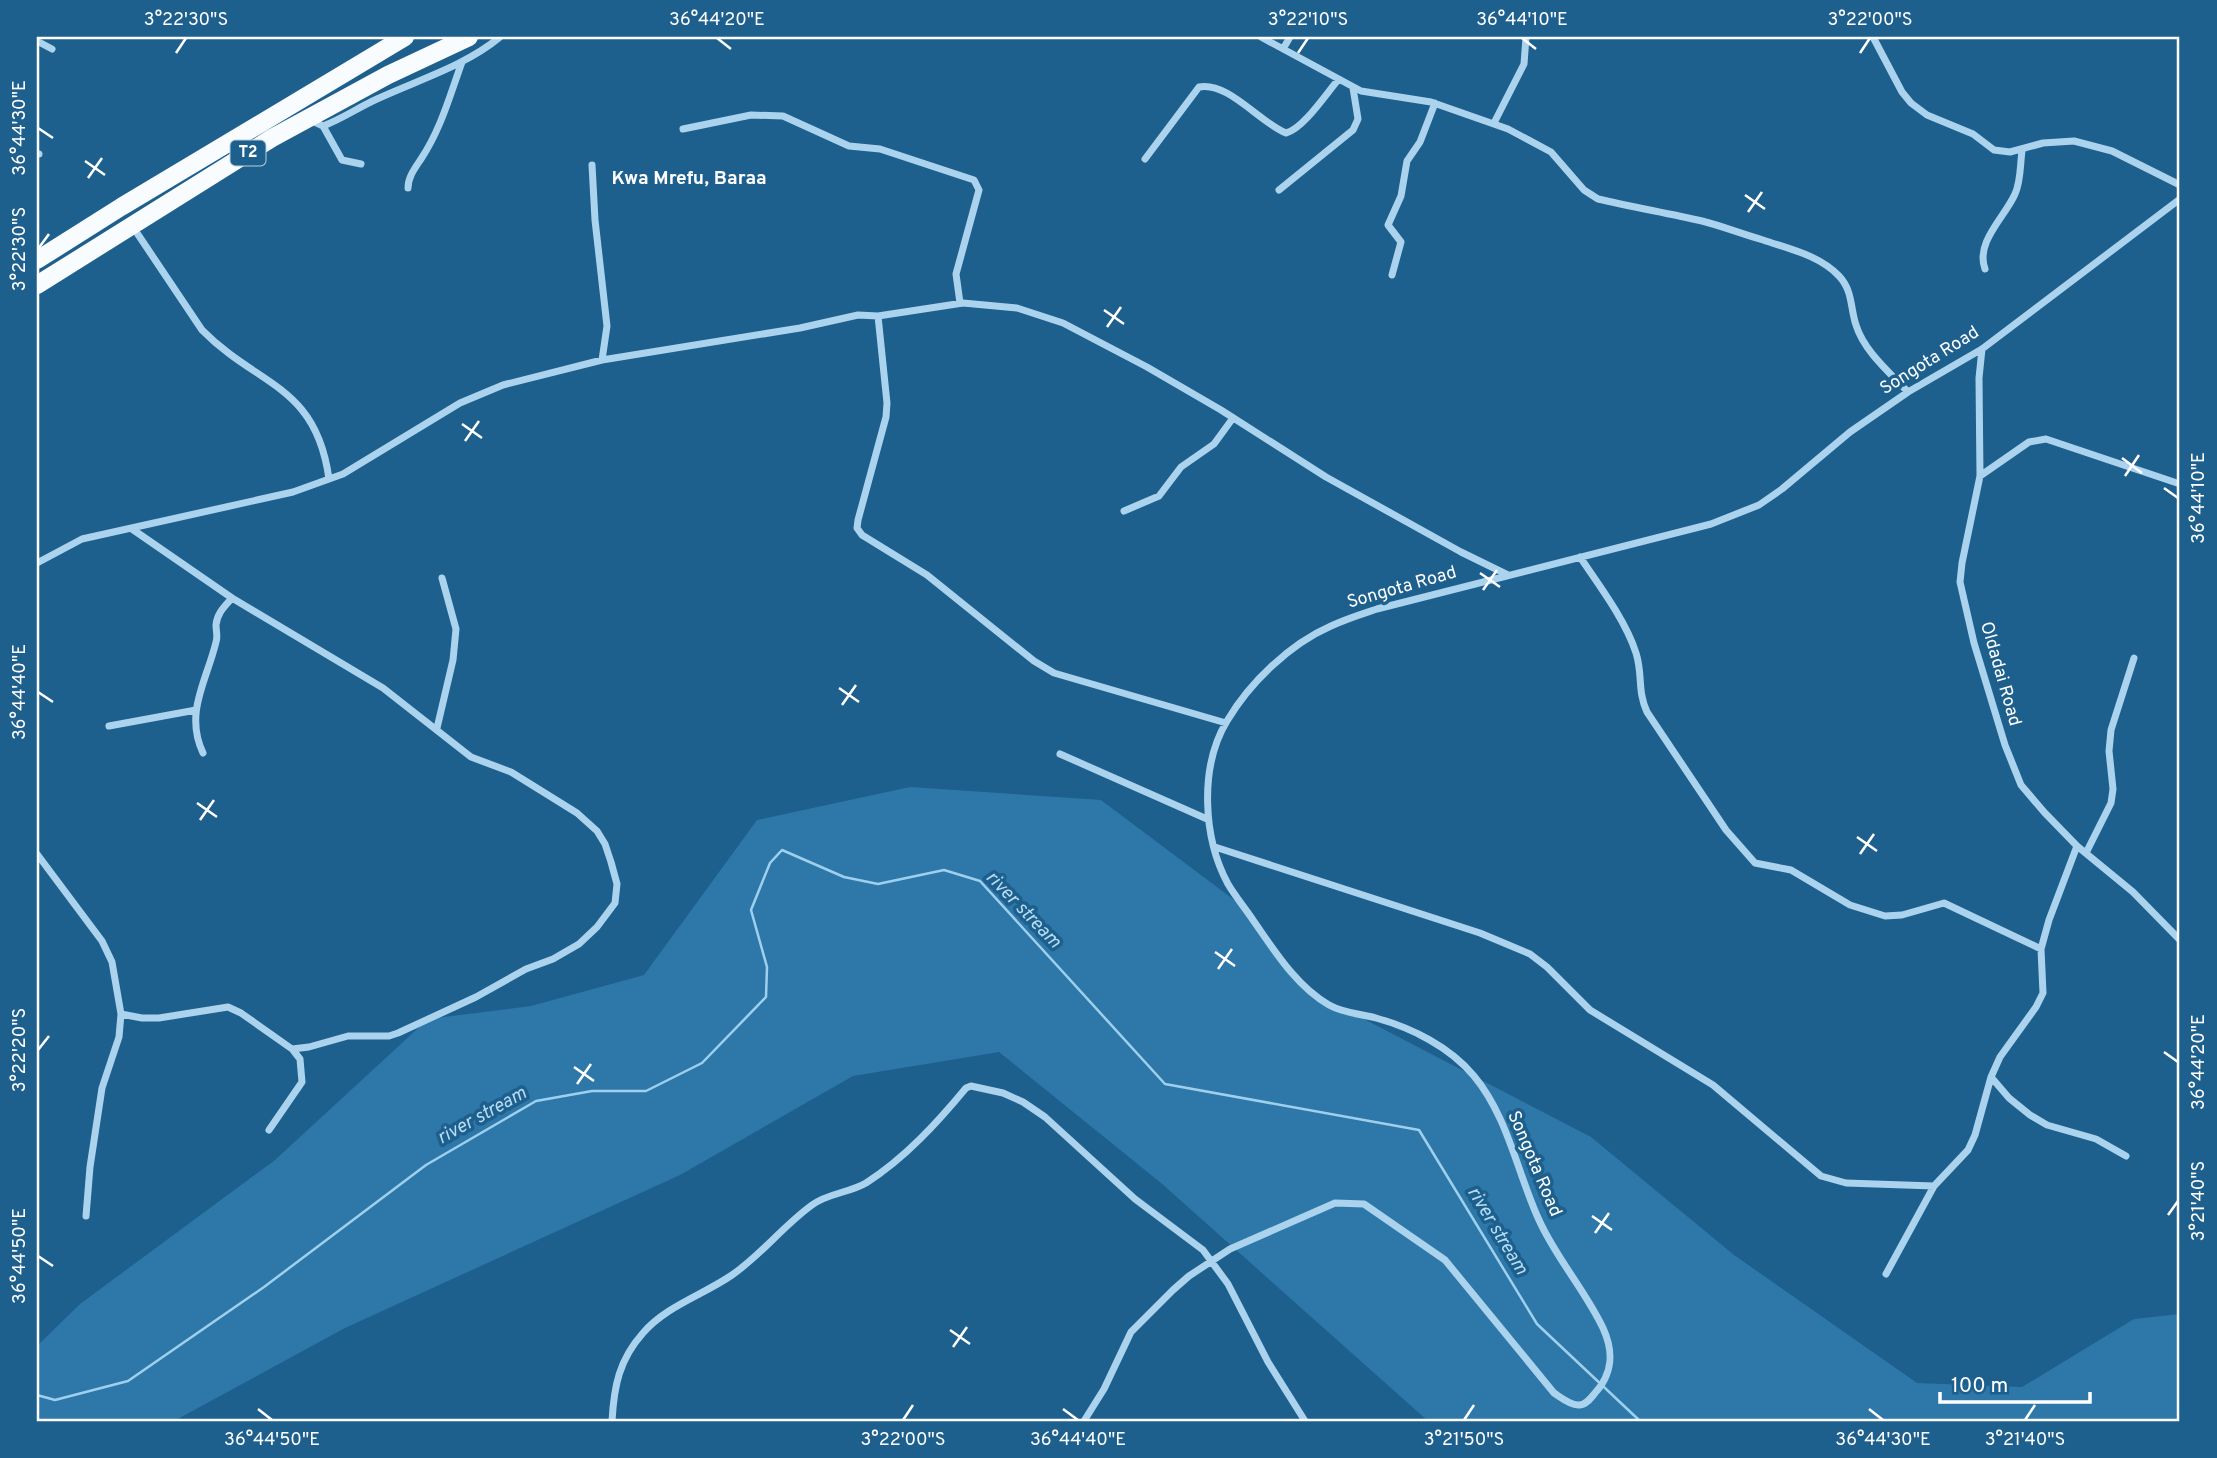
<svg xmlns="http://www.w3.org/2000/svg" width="2217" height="1458" font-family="Overpass,sans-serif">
  <rect width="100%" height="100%" fill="#1d5f8d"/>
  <path fill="#2e78a9" d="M 910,787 L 1101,800 L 1245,908 L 1310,991 L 1591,1137 L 1734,1255 L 1917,1383 L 2022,1387 L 2134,1319 L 2180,1314 L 2180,1421 L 1428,1421 L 1161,1183 L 999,1052 L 853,1076 L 680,1175 L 345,1328 L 174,1421 L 37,1421 L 37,1346 L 80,1304 L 275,1160 L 428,1019 L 531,1006 L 644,975 L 757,820 Z"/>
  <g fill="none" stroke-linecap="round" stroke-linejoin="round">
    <path stroke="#9ed0ee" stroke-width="2.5" d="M 37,1395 L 55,1400 L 128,1381 L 264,1287 L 426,1165 L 536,1101 L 592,1091 L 646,1091 L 702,1063 L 766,997 L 767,967 L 751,910 L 770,863 L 782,850 L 844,877 L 878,884 L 944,870 L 980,881 L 1165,1084 L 1419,1130 L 1537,1324 L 1640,1421"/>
    <path stroke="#abd3ed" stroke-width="7" d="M 1261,37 L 1361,91 L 1431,102 L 1508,129 L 1551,152 L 1584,190 L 1598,199 C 1632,207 1667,213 1702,221 C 1722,226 1742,234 1763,240 C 1789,249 1819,255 1839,276 C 1853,291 1850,307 1856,325 C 1864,351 1889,372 1908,392
      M 1873,37 L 1902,92 L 1911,103 L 1927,115 L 1973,134 L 1994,150 L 2010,152 L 2043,143 L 2074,141 L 2112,151 L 2180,185
      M 37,41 L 52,49
      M 1283,49 L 1290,37
      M 310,120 L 323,126 C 342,119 359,107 377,99 C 418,80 465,66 500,37
      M 1494,123 L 1524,64 L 1526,37
      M 323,126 L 342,160 L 361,164
      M 683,129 L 751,115 L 783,116 L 849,146 L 880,149 L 974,180 L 979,190 L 956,274 L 960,303
      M 37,154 L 39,154
      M 1145,159 L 1199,87 C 1228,81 1260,123 1286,133 C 1303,129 1326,94 1338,80
      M 592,165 L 595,220 L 607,326 L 602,360
      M 408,188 C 408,177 415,168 421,159 C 441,129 450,95 462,62
      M 1279,190 L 1353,130 L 1358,119 L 1353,88
      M 133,227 L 202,330 C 258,387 316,384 329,479
      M 1985,269 C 1975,242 2005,217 2015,194 C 2021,181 2020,165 2022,151
      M 1392,275 L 1401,242 L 1388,225 L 1401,196 L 1407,161 L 1420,142 L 1435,103
      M 878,316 L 887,403 L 886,417 L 858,520 L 857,528 L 862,535 L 927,575 L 1034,661 L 1054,673 L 1226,723
      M 1982,349 L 1979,378 L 1980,476 L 1962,563 L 1960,582 L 1974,643 L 2005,745 L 2021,785 L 2044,812 L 2077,846 L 2133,892 L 2180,940
      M 1980,476 L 2029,442 L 2046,439 L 2180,484
      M 1124,511 L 1159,496 L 1181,467 L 1214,444 L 1233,418
      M 1580,557 C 1599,585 1626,621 1636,653 C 1643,675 1637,690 1647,712 L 1726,830 L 1755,863 L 1791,870 L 1850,905 L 1885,916 L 1902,915 L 1944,903 L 2041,949
      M 37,563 L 82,539 L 293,492 L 343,474 L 460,403 L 503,385 L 602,360 L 800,328 L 858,315 L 878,316 L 963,303 L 1017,308 L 1063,323 L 1147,367 L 1221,410 L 1326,477 L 1461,552 L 1508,575
      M 109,726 L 196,710
      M 437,728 L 453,660 L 456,629 L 442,578
      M 203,753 C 184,713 207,680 216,642 C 218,636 216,631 216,625 C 217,613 225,606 232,598
      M 1060,754 L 1207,819
      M 2077,846 L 2049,920 L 2041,949 L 2043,993 L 2036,1007 L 2000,1057 L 1991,1077 L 2009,1098 L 2030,1115 L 2047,1125 L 2096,1139 L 2126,1156
      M 1215,847 L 1480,933 L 1530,954 L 1547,967 L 1590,1010 L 1713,1085 L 1821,1176 L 1846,1183 L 1934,1186
      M 2086,853 L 2111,803 L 2113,789 L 2109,751 L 2111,730 L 2134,658
      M 37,854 L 102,941 L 112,962 L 121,1014 L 119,1037 L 102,1088 L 90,1167 L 86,1216
      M 121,1014 L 142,1018 L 159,1018 L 228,1007 L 241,1013 L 292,1049 L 309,1047 L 348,1036 L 389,1036 L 398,1033 L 476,997 L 526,969 L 553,959 L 579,944 L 597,927 L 615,903 L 617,884 L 611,862 L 605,844 L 597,831 L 577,813 L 511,772 L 471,757 L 383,688 L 232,598 L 132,529
      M 269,1130 L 302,1082 L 300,1059 L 293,1050
      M 1886,1274 L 1934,1186 L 1968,1150 L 1975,1135 L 1991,1077
      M 612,1421 C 614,1386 619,1360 643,1333 C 666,1306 703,1295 732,1275 C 761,1255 783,1226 812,1205 C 828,1193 849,1193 866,1183 C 905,1158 937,1123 966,1088 L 971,1086 L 1003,1093 L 1023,1102 L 1045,1117 L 1135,1199 L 1203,1250 L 1228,1284 L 1268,1362 L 1305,1421
      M 1084,1421 L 1104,1389 L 1131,1332 L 1173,1290 L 1189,1276 L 1230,1249 L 1335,1203 L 1364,1204 L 1445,1260 L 1554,1393 C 1560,1397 1570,1405 1578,1405 C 1585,1406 1591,1398 1595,1393 C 1613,1373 1614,1352 1603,1328 C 1585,1290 1556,1258 1539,1220 C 1517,1172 1508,1117 1474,1076 C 1450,1047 1412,1028 1376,1018 C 1361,1014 1343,1013 1329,1005 C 1296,986 1274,950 1253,920 C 1245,908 1235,896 1228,884 C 1203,838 1199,767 1227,721 C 1250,682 1290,644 1331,626 C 1346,619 1362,614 1377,609 L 1711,524 L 1759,505 L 1782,489 L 1850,432 L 1908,392 L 1982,349 L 2180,199"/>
    <path stroke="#f8fcff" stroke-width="18" d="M 37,260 L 121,207 L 405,37
      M 37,285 L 272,138 L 388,75 L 469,37"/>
  </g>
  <path fill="none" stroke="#fff" stroke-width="2.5" d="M 717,38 L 731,49M 1522,38 L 1536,49M 176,53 L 186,38M 1298,53 L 1308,38M 1860,53 L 1870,38M 38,128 L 53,138M 85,161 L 105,175M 88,178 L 102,158M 1745,195 L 1765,209M 1748,212 L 1762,192M 38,249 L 49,234M 1104,310 L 1124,324M 1107,327 L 1121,307M 462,424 L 482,438M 465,441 L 479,421M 2122,458 L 2142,473M 2125,476 L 2139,455M 2164,488 L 2178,498M 1480,573 L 1500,587M 1483,590 L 1497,570M 839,688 L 859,702M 38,692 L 53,702M 842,705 L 856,685M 197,803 L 217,817M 200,820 L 214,800M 1857,837 L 1877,851M 1860,854 L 1874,834M 1215,952 L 1235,966M 1218,969 L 1232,949M 38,1050 L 49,1036M 2164,1052 L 2178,1062M 574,1067 L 594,1081M 577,1084 L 591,1064M 2168,1215 L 2178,1201M 1592,1216 L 1612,1230M 1595,1233 L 1609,1213M 38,1256 L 53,1266M 950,1330 L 970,1344M 953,1347 L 967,1327M 258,1409 L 272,1420M 1063,1409 L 1078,1420M 1869,1409 L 1883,1420M 903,1420 L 913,1405M 1464,1420 L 1474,1405M 2025,1420 L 2035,1405"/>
  <g text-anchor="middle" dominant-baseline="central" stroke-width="7" stroke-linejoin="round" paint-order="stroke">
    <rect fill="#1d5f8d" stroke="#bbcfdd" stroke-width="2" x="230.5" y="140.5" width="35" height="25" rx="5"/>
    <g font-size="16" font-weight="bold" fill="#fff">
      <text x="248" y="153">T2</text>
    </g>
    <g font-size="18" fill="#fff" stroke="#1d5f8d">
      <text transform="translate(1930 361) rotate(-32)">Songota Road</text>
      <text transform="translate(1402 588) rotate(-16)">Songota Road</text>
      <text transform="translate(2000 674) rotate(74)">Oldadai Road</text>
      <text transform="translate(1534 1164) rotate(67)">Songota Road</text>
    </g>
    <g font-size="19" font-weight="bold" fill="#fff" stroke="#1d5f8d">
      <text x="689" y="179">Kwa Mrefu, Baraa</text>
    </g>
    <g font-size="19" font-style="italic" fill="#b6dcf4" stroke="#1d5f8d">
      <text transform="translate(1023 910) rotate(46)">river stream</text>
      <text transform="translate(482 1116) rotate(-29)">river stream</text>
      <text transform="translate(1497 1231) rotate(59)">river stream</text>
    </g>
  </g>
  <rect width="2217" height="1458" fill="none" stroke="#1d5f8d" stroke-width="77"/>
  <path d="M1940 1392v10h150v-10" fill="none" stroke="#ffffff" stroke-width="3.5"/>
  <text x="1951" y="1392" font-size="21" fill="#ffffff" stroke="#1d5f8d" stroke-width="5" paint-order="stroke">100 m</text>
  <rect x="38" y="38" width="2140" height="1382" fill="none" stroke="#fff" stroke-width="2.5"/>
  <g font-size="18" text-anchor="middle" fill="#fff">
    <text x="186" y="25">3°22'30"S</text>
    <text x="717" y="25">36°44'20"E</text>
    <text x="1308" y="25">3°22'10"S</text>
    <text x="1522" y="25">36°44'10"E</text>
    <text x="1870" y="25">3°22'00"S</text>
    <text transform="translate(19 128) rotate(-90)" y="6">36°44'30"E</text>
    <text transform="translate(19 249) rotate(-90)" y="6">3°22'30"S</text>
    <text transform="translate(2198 498) rotate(-90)" y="6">36°44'10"E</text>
    <text transform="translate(19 692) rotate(-90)" y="6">36°44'40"E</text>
    <text transform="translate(19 1050) rotate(-90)" y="6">3°22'20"S</text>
    <text transform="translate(2198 1062) rotate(-90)" y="6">36°44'20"E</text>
    <text transform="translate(2198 1201) rotate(-90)" y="6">3°21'40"S</text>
    <text transform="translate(19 1256) rotate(-90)" y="6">36°44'50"E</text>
    <text x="272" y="1445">36°44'50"E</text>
    <text x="903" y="1445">3°22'00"S</text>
    <text x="1078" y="1445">36°44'40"E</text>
    <text x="1464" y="1445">3°21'50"S</text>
    <text x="1883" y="1445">36°44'30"E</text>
    <text x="2025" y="1445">3°21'40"S</text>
  </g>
</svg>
